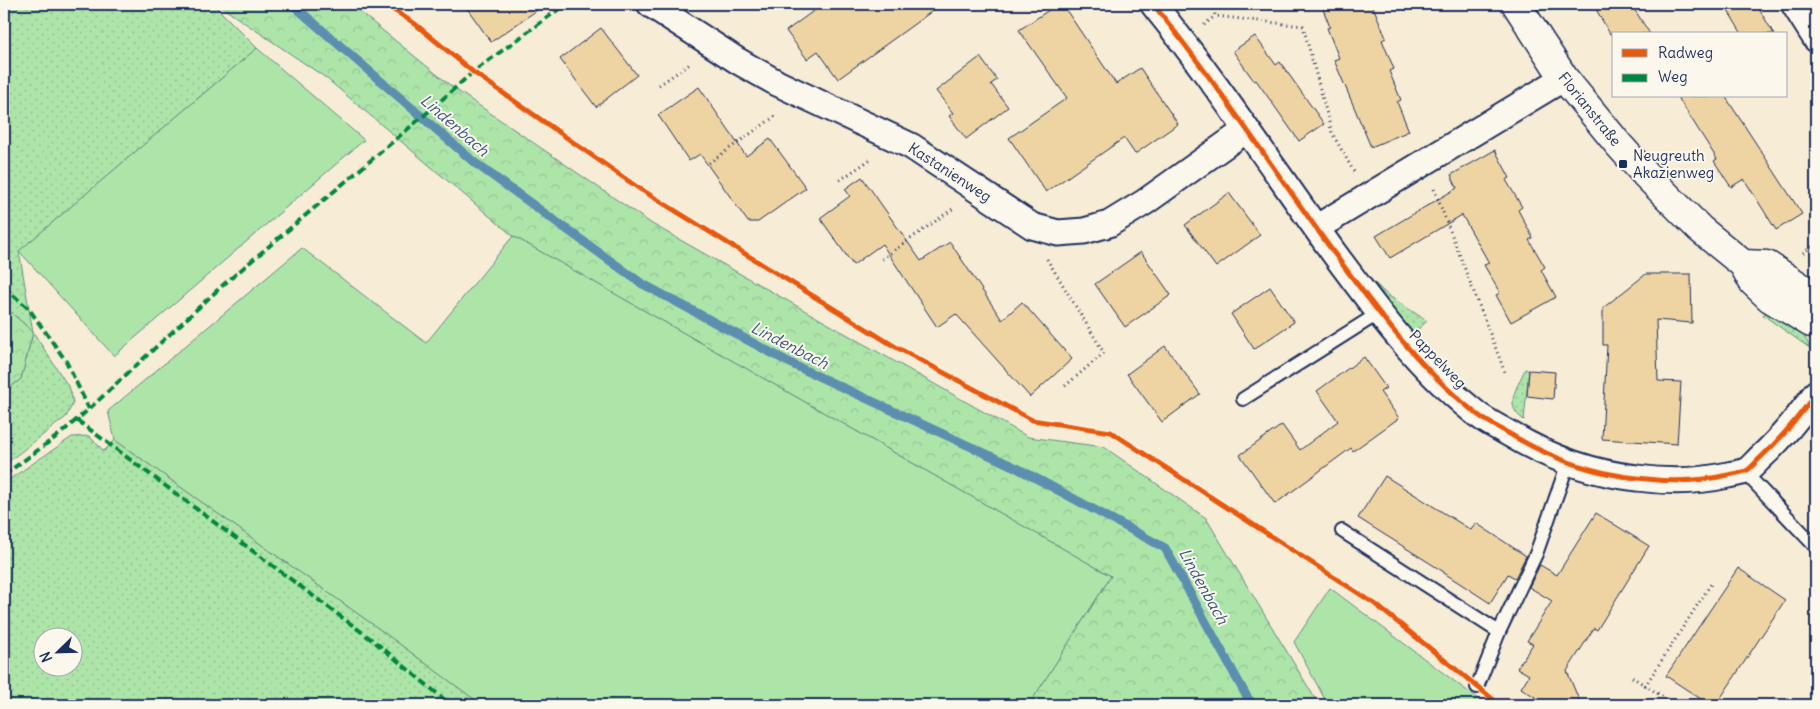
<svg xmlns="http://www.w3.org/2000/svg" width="1820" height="709" font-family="Delius,sans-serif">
  <defs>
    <pattern id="grass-dots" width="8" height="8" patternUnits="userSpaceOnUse" patternTransform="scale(1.25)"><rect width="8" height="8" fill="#ade5a9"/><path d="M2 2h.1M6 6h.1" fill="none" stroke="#94c594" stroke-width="1.8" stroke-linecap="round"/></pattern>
    <pattern id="forest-crowns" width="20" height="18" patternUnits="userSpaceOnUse" patternTransform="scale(1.25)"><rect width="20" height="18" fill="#ade5a9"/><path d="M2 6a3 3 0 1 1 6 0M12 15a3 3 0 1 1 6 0" fill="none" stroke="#94c594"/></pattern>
  </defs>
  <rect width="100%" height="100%" fill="#f7ecd6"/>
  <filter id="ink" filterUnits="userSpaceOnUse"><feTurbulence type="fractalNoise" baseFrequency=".02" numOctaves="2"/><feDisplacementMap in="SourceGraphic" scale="10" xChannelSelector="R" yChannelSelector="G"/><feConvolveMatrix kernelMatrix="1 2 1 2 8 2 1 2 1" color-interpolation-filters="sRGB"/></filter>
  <g filter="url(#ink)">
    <path fill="url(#grass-dots)" stroke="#648a84" fill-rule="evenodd" d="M 4,4 L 213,4 L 257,48 L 19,251 L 33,332 L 70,389 L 73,403 L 66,417 L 4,465 L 4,392 L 21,379 L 33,332 L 4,306 Z
      M 1375,283 L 1386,294 L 1427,321 L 1411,336 Z
      M 1769,309 L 1803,334 L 1811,349 L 1763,315 Z
      M 1525,369 L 1529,370 L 1524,420 C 1503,405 1517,389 1525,369 Z
      M 89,436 L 104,451 L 115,440 L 382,631 L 482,705 L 4,705 L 4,483 L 72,437 ZM 42,636 L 72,636 L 72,666 L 42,666 Z"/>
    <path fill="url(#forest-crowns)" stroke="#648a84" d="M 217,4 L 350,4 L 455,89 L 652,224 L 1028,437 L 1104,447 L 1206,518 L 1319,705 L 1029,705 L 1111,576 L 513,236 L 326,78 Z
      M 4,306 L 33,332 L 21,379 L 4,392 Z"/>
    <path fill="#ade5a9" stroke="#648a84" d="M 257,48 L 364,140 L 114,356 L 19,251 Z
      M 513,236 L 1111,576 L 1029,705 L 482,705 L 382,631 L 115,440 L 108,411 L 302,248 L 426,343 Z
      M 1330,588 L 1486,705 L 1328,705 L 1294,642 Z"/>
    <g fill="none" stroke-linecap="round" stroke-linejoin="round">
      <path stroke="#5b8eb0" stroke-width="9" d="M 292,4 L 475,163 L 641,283 L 796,366 L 1017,468 L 1165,548 L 1247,697 L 1254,705"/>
    </g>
    <path fill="#eed4a3" stroke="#1b2f5e" d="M 464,4 L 546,4 L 491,42 Z
      M 823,4 L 942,4 L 838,79 L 818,51 L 807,59 L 786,31 Z
      M 1058,4 L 1062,4 L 1116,84 L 1140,68 L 1178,124 L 1135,154 L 1124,138 L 1046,192 L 1009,138 L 1067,98 L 1019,30 Z
      M 1321,4 L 1372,4 L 1386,38 L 1382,40 L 1394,69 L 1389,71 L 1401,100 L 1397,102 L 1409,131 L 1371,147 L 1334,60 L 1339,58 L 1327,28 L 1330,27 Z
      M 1593,4 L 1631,4 L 1650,34 L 1610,34 Z
      M 1724,4 L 1756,4 L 1774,34 L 1742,34 Z
      M 601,28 L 637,75 L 596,107 L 560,59 Z
      M 1255,36 L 1276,65 L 1280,62 L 1324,124 L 1299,141 L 1256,80 L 1254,81 L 1233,51 Z
      M 980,57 L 997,80 L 991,84 L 1008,107 L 966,139 L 949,116 L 953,113 L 936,91 Z
      M 699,87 L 746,156 L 770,139 L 806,188 L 758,222 L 748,222 L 700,154 L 689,161 L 658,115 Z
      M 1677,96 L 1725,96 L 1802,214 L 1776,230 L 1744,179 L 1731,187 L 1714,161 L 1717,159 Z
      M 1495,150 L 1510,178 L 1506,180 L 1522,207 L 1518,210 L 1533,238 L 1529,240 L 1545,267 L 1541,270 L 1556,297 L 1511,322 L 1496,295 L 1500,293 L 1484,265 L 1489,263 L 1462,215 L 1390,258 L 1376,236 L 1457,188 L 1451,175 Z
      M 862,177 L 921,261 L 950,242 L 1002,320 L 1022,302 L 1072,359 L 1030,397 L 956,314 L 937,327 L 882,244 L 853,265 L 820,218 L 850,196 L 845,189 Z
      M 1229,193 L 1260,235 L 1216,267 L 1185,225 Z
      M 1141,252 L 1171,295 L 1125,327 L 1095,284 Z
      M 1646,274 L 1691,274 L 1692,323 L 1656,320 L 1658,381 L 1681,382 L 1677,444 L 1602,439 L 1607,345 L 1603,345 L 1603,308 Z
      M 1270,287 L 1294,322 L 1254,349 L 1231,314 Z
      M 1165,346 L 1200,394 L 1162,422 L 1127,374 Z
      M 1364,357 L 1386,388 L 1380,392 L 1399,418 L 1353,451 L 1351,448 L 1275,504 L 1240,455 L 1282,425 L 1300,450 L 1338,421 L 1317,391 Z
      M 1529,370 L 1555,372 L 1553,399 L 1527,396 Z
      M 1385,476 L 1471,530 L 1476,523 L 1526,556 L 1515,578 L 1508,574 L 1490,603 L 1444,573 L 1444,572 L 1358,518 Z
      M 1596,513 L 1649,546 L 1597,630 L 1594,628 L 1567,671 L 1581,705 L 1547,705 L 1521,688 L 1529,675 L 1517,668 L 1533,644 L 1527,641 L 1552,601 L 1529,587 L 1540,565 L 1557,575 Z
      M 1738,568 L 1785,600 L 1716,705 L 1710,705 L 1666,676 Z"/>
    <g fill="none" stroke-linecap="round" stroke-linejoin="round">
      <g stroke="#1b2f5e" stroke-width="16">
        <path id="service" d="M 1243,399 L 1379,313
          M 1747,470 L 1753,481 L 1816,547
          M 1342,531 L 1499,632
          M 1477,687 L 1499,632 L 1536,554 L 1568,463"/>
      </g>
      <g stroke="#1b2f5e" stroke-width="29">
        <path id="minor" d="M 650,4 L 738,61 L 777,83 L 911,146 L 1032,226 L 1058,233 L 1084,231 L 1109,224 L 1145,202 L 1246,130
          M 1153,4 C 1216,82 1272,167 1331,249 C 1373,306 1417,366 1473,411 C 1483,420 1496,426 1508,433 C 1548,457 1590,473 1637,478 C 1667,482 1698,482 1728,475 C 1733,474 1740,473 1746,471 C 1751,468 1755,463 1759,459 C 1781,439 1799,417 1816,393
          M 1794,4 L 1816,39
          M 1316,228 L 1564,78"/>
      </g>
      <g stroke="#1b2f5e" stroke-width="31">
        <path id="tertiary" d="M 1516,4 L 1564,78 L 1618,144 L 1645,174 L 1700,229 L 1743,264 L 1753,282 L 1770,298 L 1811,323 L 1816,323
          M 1743,264 L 1767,265 L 1816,297"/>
      </g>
      <path stroke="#1b2f5e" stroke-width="3" stroke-dasharray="1 4" stroke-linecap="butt" d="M 1213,4 L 1215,16 L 1303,26 L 1332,133 L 1354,172
        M 1204,25 L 1215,16
        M 659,85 L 690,64
        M 709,163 L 777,115
        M 840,180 L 871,159
        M 1434,189 L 1506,375
        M 1803,253 L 1816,243
        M 882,259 L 954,208
        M 1047,259 L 1104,353 L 1065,386
        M 1632,677 L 1676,705
        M 1645,686 L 1711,584"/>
      <use href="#service" stroke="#fbf7ec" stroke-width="12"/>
      <use href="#minor" stroke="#fbf7ec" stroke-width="25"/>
      <use href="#tertiary" stroke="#fbf7ec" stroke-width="28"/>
      <path stroke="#00873e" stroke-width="4" stroke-dasharray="8 4" stroke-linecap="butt" d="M 4,287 L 29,309 L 66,361 L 89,409
        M 77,420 L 375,642 L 451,705
        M 4,475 L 60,434 L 89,409 L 223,285 L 428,112 L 473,72 L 566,4"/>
      <g stroke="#fbf7ec" stroke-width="8">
        <path id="cycleway" d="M 384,4 L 414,23 L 473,72 L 637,187 L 894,346 L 1032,420 L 1111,432 L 1375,604 L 1500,705
          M 1153,4 C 1216,82 1272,167 1331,249 C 1373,306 1417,366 1473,411 C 1483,420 1496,426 1508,433 C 1548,457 1590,473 1637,478 C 1667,482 1698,482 1728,475 C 1733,474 1740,473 1746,471 C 1751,468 1755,463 1759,459 C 1781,439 1799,417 1816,393"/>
      </g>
      <use href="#cycleway" stroke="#e8590c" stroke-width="5"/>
    </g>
  </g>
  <rect fill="#1b2f5e" stroke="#fbf7ec" stroke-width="2" x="1618" y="159" width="10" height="10" rx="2.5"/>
  <g text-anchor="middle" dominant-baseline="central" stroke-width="4" stroke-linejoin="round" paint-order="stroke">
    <g font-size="15" fill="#1b2f5e" stroke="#fbf7ec">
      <text transform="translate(1590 109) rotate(51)">Florianstraße</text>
      <text transform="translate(950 172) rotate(33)">Kastanienweg</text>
      <text transform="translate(1438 359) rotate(46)">Pappelweg</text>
    </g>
    <g font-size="15" fill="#1b2f5e" stroke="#fbf7ec" text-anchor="start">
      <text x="1633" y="155">Neugreuth<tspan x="1633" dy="17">Akazienweg</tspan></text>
    </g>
    <g font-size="16" font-style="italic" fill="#365680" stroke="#fbf7ec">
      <text transform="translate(455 125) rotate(41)">Lindenbach</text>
      <text transform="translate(790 345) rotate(27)">Lindenbach</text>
      <text transform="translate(1204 586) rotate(61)">Lindenbach</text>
    </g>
  </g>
  <rect width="1820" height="709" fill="none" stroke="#fbf7ec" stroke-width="20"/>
  <rect x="10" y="10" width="1800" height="689" fill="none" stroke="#1b2f5e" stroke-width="2" filter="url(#ink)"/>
  <rect x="1612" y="32" width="175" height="65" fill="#fbf7ec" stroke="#a1a7b3"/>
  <rect x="1622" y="49" width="25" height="8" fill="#e8590c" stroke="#a1a7b3"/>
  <text x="1658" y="58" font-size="15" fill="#1b2f5e">Radweg</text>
  <rect x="1622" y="74" width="25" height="8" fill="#00873e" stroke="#a1a7b3"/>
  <text x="1658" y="82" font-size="15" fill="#1b2f5e">Weg</text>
  <g transform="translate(58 652) rotate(247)"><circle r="24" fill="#fbf7ec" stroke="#a1a7b3"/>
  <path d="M0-4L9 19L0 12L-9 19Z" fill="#1b2f5e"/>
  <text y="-8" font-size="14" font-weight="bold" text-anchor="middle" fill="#1b2f5e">N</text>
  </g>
</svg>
